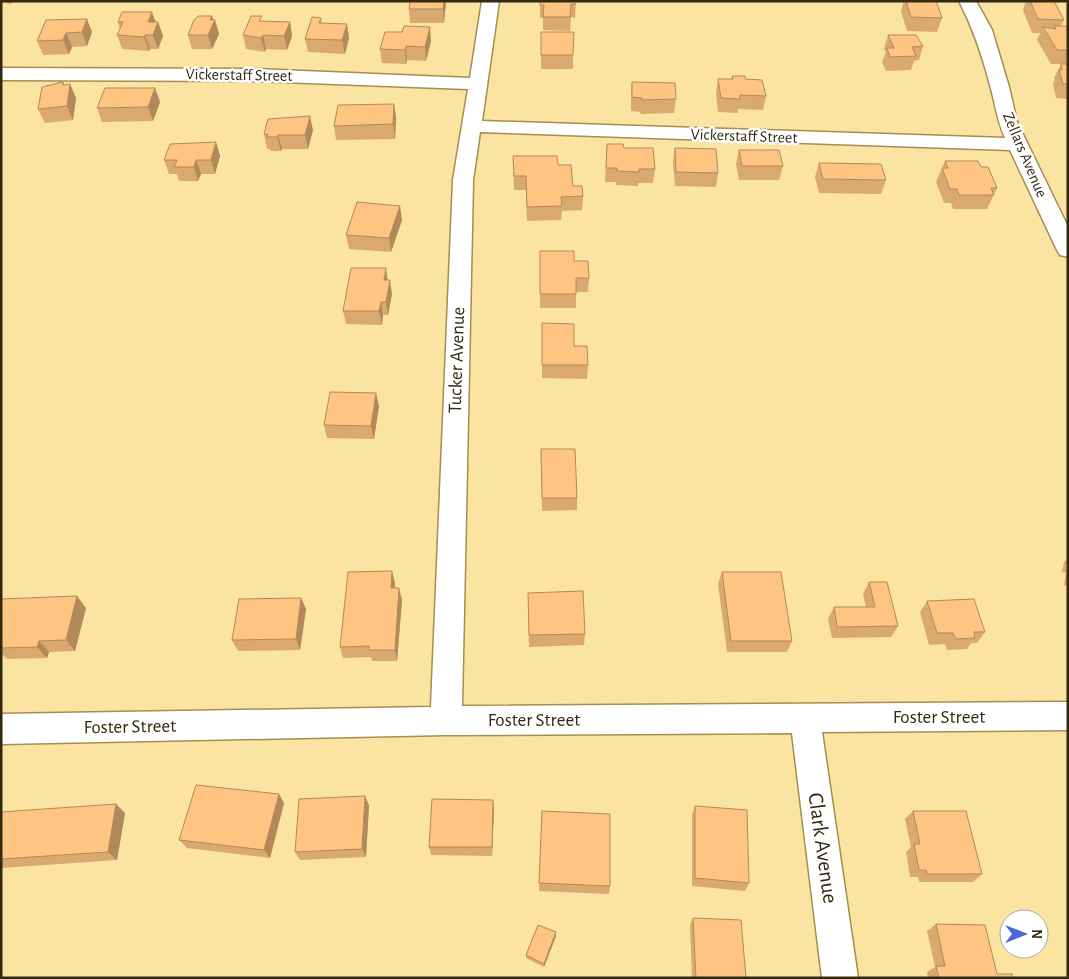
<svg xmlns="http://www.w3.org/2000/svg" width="1069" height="979" font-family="'Alegreya Sans',sans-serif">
  <rect width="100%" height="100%" fill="#fbe3a2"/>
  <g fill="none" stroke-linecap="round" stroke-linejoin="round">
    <g stroke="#a58e50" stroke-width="3">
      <path id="minor" d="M 482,1 L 499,1 L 482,121 L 1005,138 C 997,120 995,103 990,85 C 982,55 973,28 959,1 L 976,1 L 992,30 L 1009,87 L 1017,122 L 1068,227 L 1068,257 L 1060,255 L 1057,250 L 1010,150 L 480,132 L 473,180 L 462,706 L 1068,702 L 1068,730 L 822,732 L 858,978 L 822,978 L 792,733 L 446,735 L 1,744 L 1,714 L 431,707 L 453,180 L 468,89 L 255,81 L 1,80 L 1,68 L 255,69 L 470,78 Z"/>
    </g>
    <use href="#minor" fill="#fff" fill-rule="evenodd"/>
  </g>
  <path fill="#daa96f" d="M 1,1 L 14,1 L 11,4 L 1,2 Z
    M 446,1 L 444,23 L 410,23 L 409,9 Z
    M 540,1 L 576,1 L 575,18 L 571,17 L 570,31 L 543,30 L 543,18 L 540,18 Z
    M 904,1 L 936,1 L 942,18 L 937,32 L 907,31 L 901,11 Z
    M 1026,1 L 1054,1 L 1064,20 L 1061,26 L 1068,26 L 1068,64 L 1064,64 L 1068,64 L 1068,99 L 1056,98 L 1053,84 L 1055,79 L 1054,78 L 1061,64 L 1051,64 L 1037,40 L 1040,33 L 1032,33 L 1023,10 Z
    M 212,16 L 213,20 L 215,20 L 219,34 L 212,49 L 192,49 L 188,35 Z
    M 321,18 L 322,23 L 349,38 L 345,54 L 308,52 L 305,39 Z
    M 46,20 L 92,32 L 87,46 L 72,47 L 69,54 L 43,55 L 37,41 Z
    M 263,21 L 290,22 L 292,36 L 287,50 L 266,49 L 265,52 L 246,49 L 243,35 Z
    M 118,22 L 158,22 L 163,36 L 158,49 L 150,49 L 149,51 L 122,49 L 117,35 L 120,29 Z
    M 402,32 L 431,41 L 426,61 L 407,60 L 406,64 L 382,63 L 380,49 Z
    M 888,35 L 923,46 L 919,60 L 914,61 L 911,70 L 886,71 L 882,62 L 886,52 L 884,49 Z
    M 541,55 L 573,55 L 573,69 L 541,69 Z
    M 732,76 L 745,79 L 766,96 L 763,110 L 738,109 L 738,113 L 718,112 L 716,93 L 718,79 L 732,79 Z
    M 632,82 L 676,99 L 674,113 L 641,114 L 640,112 L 631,111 L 631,96 Z
    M 70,84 L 76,98 L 73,120 L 45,123 L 38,109 L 64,85 Z
    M 155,88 L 160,102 L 153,121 L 102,122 L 97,108 Z
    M 394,104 L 396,118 L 395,139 L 336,140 L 334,126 Z
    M 313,130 L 308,149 L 282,149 L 281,151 L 270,151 L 270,149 L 267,149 L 264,134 Z
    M 216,142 L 220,156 L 215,174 L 201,174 L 198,181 L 179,181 L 177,174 L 169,174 L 164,160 Z
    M 607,144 L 624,148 L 655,169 L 653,183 L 638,183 L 638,186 L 616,185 L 616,182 L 605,182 Z
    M 675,148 L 718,173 L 716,187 L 675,186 L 673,162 Z
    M 739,150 L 783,166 L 779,180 L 739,180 L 736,164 Z
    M 513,156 L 558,165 L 573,186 L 583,196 L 582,210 L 562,211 L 561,220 L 527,221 L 526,190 L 514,190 Z
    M 945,161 L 981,167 L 997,188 L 987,209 L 953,209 L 951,203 L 944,203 L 936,182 Z
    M 819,163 L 886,180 L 881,194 L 819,193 L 815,177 Z
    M 402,220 L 391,252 L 349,249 L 346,235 Z
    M 540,251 L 574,261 L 589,278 L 588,292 L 576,292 L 576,308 L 540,308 Z
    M 388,280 L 392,294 L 388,315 L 383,315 L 382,325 L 346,324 L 343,311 Z
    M 542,323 L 588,365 L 587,379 L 542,378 Z
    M 379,406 L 374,439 L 327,438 L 324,425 Z
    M 541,449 L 577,498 L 577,510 L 542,511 Z
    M 1068,558 L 1068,587 L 1064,585 L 1066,573 L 1062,572 L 1064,562 Z
    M 722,572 L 792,641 L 787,652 L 727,652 L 718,584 Z
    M 869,582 L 898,626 L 891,637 L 832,638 L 828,619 L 834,607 L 866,607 L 863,594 Z
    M 395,583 L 395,588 L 402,600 L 397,661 L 372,661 L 371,657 L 343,658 L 340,647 Z
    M 528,593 L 585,634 L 584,645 L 529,647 Z
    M 301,598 L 306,609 L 300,650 L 238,651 L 232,640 Z
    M 1,599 L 86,608 L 75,651 L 49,652 L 47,658 L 7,659 L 1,653 Z
    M 927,601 L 985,632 L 977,643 L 971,643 L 967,649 L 947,650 L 945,644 L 929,645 L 920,612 Z
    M 493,800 L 494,809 L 492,856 L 431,855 L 429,847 Z
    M 284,803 L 270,858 L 187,848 L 179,840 Z
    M 369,805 L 366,857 L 300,860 L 295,852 Z
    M 695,806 L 749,883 L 745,891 L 692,886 L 692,815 Z
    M 542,811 L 610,886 L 609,894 L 539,891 Z
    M 913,811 L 982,874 L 973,882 L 919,882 L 918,877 L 910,877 L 906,852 L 911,847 L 905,819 Z
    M 1,812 L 125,813 L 117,860 L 1,868 Z
    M 693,918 L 746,978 L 692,978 L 690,925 Z
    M 936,924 L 997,974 L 1012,978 L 928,978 L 927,972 L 935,967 L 927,931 Z
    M 556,932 L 556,936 L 544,967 L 526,958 L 526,955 Z"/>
  <path fill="#b2895a" d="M 444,1 L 446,1 L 446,2 L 444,23 L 443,9 Z
    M 152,12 L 157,26 L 158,22 L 163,36 L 158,49 L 148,22 Z
    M 212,16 L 214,23 L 215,20 L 219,34 L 212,49 L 208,35 L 210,20 Z
    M 87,19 L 92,32 L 87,46 L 82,32 Z
    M 290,22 L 292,36 L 287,50 L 284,36 Z
    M 347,24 L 349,38 L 345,54 L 342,40 Z
    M 430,27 L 431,41 L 426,61 L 425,47 Z
    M 66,33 L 72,47 L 69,54 L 63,40 Z
    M 145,35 L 150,49 L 149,51 L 144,37 Z
    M 263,35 L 266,49 L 265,52 L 261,38 Z
    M 406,46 L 407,60 L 406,64 L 405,50 Z
    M 63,82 L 69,96 L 70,84 L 76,98 L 73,120 L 67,106 L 63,85 Z
    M 155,88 L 160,102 L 153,121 L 148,107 Z
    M 394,104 L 396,118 L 395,139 L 393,124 Z
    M 310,116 L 313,130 L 308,149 L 305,135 Z
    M 278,135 L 282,149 L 281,151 L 277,137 Z
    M 216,142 L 220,156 L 215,174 L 211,160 Z
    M 196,160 L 201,174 L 198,181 L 194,167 Z
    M 400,206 L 402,220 L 391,252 L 389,238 Z
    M 386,268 L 388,282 L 384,280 Z
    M 390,280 L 392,294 L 388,315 L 386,302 Z
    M 381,302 L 383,315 L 382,325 L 379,311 Z
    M 376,393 L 379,406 L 374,439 L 371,426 Z
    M 392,571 L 395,583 L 394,600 L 391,588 Z
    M 399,588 L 402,600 L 397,661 L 395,650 Z
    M 77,596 L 86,608 L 75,651 L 66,640 Z
    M 301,598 L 306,609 L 300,650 L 296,639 Z
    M 39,641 L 49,652 L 47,658 L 37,647 Z
    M 279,794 L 284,803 L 270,858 L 264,850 Z
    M 365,796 L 369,805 L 366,857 L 362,849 Z
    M 493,800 L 494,809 L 492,856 L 492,847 Z
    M 116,804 L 125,813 L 117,860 L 108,852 Z
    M 556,932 L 556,936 L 544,967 L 544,964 Z"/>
  <path fill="#fec481" stroke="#b2895a" d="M 410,1 L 444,1 L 443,9 L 409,9 Z
    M 540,1 L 576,1 L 575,4 L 571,4 L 570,17 L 543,17 L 544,5 L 540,5 Z
    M 906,1 L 936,1 L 942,18 L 911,17 Z
    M 1030,1 L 1054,1 L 1064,20 L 1038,19 Z
    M 122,12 L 152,12 L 148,22 L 158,22 L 153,35 L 145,35 L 144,37 L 117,35 L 123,22 L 118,22 Z
    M 198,16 L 212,16 L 210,20 L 215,20 L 208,35 L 188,35 L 194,20 Z
    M 251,16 L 262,16 L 259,21 L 290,22 L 284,36 L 263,35 L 261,38 L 243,35 Z
    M 312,17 L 321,18 L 319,23 L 347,24 L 342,40 L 305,39 Z
    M 87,19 L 82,32 L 66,33 L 63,40 L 37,41 L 46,20 Z
    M 404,26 L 430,27 L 425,47 L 406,46 L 405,50 L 380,49 L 385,32 L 402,32 Z
    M 1054,26 L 1068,26 L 1068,50 L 1057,50 L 1043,27 L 1056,29 Z
    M 541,32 L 574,32 L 573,55 L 541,55 Z
    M 888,35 L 916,35 L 923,46 L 912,47 L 916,56 L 890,57 L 887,48 L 894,48 Z
    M 1061,64 L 1068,64 L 1068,84 L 1063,84 L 1059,70 L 1062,70 Z
    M 732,76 L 745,76 L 745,79 L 762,80 L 766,96 L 740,95 L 740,99 L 721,98 L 718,79 L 733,79 Z
    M 63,82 L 63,85 L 70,84 L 67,106 L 38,109 L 42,87 Z
    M 632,82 L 675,83 L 676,99 L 642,100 L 642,98 L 632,97 Z
    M 105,88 L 155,88 L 148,107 L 97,108 Z
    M 394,104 L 393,124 L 334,126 L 338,105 Z
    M 310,116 L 305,135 L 278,135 L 277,137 L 267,137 L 268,134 L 264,134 L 268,119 Z
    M 216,142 L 211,160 L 196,160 L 194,167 L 174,167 L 177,160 L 164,160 L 170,144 Z
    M 607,144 L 623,144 L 624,148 L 653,148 L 655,169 L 639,169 L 639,172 L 617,171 L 617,168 L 606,168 Z
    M 675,148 L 716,149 L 718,173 L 676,172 Z
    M 739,150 L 779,150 L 783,166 L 742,166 Z
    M 513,156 L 557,156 L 558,165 L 571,165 L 573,186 L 582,186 L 583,196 L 561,197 L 562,206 L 527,207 L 526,176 L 514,176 Z
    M 945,161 L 978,161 L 981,167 L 988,167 L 997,188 L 991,188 L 994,195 L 959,195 L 957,189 L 950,189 L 942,168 L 948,168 Z
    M 819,163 L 881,164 L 886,180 L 823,179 Z
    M 357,202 L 400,206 L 389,238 L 346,235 Z
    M 540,251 L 574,251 L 574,261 L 588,261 L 589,278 L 576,278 L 576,294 L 540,294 Z
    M 351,268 L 386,268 L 384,280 L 390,280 L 386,302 L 381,302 L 379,311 L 343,311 Z
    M 542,323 L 574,324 L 574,346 L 587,346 L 588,365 L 542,365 Z
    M 330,392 L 376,393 L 371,426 L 324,425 Z
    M 541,449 L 575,449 L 577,498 L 542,498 Z
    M 392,571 L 391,588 L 399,588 L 395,650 L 369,650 L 369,646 L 340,647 L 348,572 Z
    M 722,572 L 781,572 L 792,641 L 731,641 Z
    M 869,582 L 887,582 L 898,626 L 837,627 L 834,607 L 875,607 Z
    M 583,591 L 585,634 L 529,635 L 528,593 Z
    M 77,596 L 66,640 L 39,641 L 37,647 L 1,648 L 1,599 Z
    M 301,598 L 296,639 L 232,640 L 239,599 Z
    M 974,599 L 985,632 L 974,632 L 975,638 L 956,639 L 953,633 L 937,633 L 927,601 Z
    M 196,785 L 279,794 L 264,850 L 179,840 Z
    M 365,796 L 362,849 L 295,852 L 299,799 Z
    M 432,799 L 493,800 L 492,847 L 429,847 Z
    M 116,804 L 108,852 L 1,859 L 1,812 Z
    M 695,806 L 747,810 L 749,883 L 695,878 Z
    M 542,811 L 610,814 L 610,886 L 539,883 Z
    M 913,811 L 966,811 L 982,874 L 927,874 L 926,870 L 919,870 L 914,844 L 920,844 Z
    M 693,918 L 741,920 L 746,978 L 696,978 Z
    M 936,924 L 985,925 L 997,974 L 1012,974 L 1012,978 L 939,978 L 936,966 L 945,966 Z
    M 538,925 L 556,932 L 544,964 L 526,955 Z"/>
  <g text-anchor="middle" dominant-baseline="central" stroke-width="5" stroke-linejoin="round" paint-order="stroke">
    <g font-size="16" fill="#32290f" stroke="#fff">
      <text transform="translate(239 75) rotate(1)">Vickerstaff Street</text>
      <text transform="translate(744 136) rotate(2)">Vickerstaff Street</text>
      <text transform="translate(1025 155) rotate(67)">Zellars Avenue</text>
    </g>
    <g font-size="19" fill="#32290f" stroke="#fff">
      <text transform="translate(457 360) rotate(-88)">Tucker Avenue</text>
      <text x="939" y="717">Foster Street</text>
      <text x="534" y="720">Foster Street</text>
      <text transform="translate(130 727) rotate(-1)">Foster Street</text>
    </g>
    <g font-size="22" fill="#32290f" stroke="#fff">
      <text transform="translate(823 848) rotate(82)">Clark Avenue</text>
    </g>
  </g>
  <rect width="1069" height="979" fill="none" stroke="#32290f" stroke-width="5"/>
  <g transform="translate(1024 934) rotate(90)"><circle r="24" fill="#ffffff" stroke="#ada99f"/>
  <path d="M0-4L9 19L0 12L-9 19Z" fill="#4a65d9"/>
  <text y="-8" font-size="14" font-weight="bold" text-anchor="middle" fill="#32290f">N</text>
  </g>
</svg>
